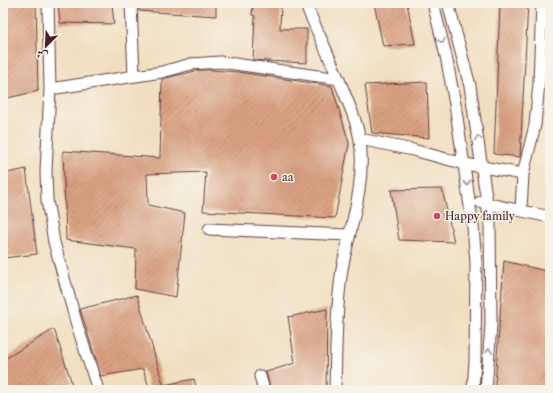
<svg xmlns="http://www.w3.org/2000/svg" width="553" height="393" font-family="'Libre Caslon Text',Amiri,serif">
  <defs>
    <pattern id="building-hatch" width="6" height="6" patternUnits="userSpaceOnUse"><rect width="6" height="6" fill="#daa182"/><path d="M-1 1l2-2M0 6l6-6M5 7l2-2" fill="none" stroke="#b3836b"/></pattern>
  </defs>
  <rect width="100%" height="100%" fill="#f7f3e8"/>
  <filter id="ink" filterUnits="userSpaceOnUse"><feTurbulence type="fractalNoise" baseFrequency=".025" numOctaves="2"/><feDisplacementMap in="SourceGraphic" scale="8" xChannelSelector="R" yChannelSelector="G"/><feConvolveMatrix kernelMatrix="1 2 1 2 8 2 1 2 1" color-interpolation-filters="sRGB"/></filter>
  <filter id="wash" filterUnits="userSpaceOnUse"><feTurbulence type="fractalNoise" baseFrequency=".012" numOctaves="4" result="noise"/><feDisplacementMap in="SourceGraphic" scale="16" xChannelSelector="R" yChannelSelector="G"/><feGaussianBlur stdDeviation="0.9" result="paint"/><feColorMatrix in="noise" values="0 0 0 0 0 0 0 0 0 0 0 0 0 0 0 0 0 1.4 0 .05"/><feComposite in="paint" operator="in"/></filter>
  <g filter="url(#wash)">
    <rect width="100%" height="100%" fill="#f1debf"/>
    <g id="blocks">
      <path fill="url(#building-hatch)" d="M 3,3 L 36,3 L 38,91 L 3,99 Z
        M 58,3 L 112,3 L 114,24 L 60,23 Z
        M 140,3 L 216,3 L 216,16 L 139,11 Z
        M 253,3 L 281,3 L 280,29 L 307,29 L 307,63 L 267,61 L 253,60 L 255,16 L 252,15 Z
        M 374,3 L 407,3 L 415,44 L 383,46 Z
        M 500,3 L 528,3 L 520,157 L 494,154 Z
        M 200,70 L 211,70 L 238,72 L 332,86 L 349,143 L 335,218 L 203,211 L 206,172 L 147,174 L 148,205 L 185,213 L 176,297 L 135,289 L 136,249 L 66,240 L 63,151 L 160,158 L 162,79 Z
        M 427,82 L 429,138 L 372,133 L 365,85 Z
        M 26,169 L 37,254 L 3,258 L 3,174 Z
        M 442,189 L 454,242 L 399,240 L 391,190 Z
        M 504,261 L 550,272 L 550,390 L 498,390 L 495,384 Z
        M 137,295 L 164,387 L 164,385 L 194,379 L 197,390 L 150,390 L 143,369 L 101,376 L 80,309 Z
        M 327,309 L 326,390 L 271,390 L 266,372 L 295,363 L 288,317 Z
        M 54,329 L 74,390 L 3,390 L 3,360 Z"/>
    </g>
  </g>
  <g filter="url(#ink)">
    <use href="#blocks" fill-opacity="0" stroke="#633c41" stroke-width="1"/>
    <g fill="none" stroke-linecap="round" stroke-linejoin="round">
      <g stroke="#633c41" stroke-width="13">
        <path id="minor" d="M 48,3 L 50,89 L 46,171 L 47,200 L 54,242 L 77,325 L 98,390
          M 131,3 L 134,76
          M 305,3 C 318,33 332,62 344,92 C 350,107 358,124 360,141 C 366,184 350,227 342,269 C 336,309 336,350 335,390
          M 433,3 L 446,56 L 455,104 L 473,227 L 476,262 L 475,361 L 473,390
          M 448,3 L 470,86 L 490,224 L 491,325 L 486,390
          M 50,89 L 162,72 L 191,64 L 220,62 L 235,64 L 339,79
          M 360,139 L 413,150 L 465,164 L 523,174
          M 480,202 L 550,217
          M 521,210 L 523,174 L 535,125 L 539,83 L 542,3
          M 209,229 L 349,235
          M 260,376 L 264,390"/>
      </g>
      <use href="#minor" stroke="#fff" stroke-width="11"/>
    </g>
    <defs><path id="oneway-chevron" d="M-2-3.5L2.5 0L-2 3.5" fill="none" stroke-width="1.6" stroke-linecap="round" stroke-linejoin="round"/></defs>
    <g stroke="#ae9aa0">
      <use href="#oneway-chevron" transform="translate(442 41) rotate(76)"/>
      <use href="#oneway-chevron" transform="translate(478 138) rotate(-99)"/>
      <use href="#oneway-chevron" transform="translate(467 183) rotate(82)"/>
      <use href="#oneway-chevron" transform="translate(489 351) rotate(-85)"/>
    </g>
  </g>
  <g fill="#d1495b" stroke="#f7f3e8" stroke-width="1.5">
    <circle cx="274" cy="177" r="4"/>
    <circle cx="437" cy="216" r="4"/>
  </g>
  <g text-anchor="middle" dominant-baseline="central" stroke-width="3" stroke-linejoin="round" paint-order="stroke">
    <g font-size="11" fill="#4a1f2b" stroke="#f7f3e8" text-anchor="start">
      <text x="282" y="177">aa</text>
      <text x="445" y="216">Happy family</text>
    </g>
  </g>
  <rect width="553" height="393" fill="none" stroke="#f7f3e8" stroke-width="16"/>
  <g transform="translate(46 46) rotate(204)" stroke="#f7f3e8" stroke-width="3" paint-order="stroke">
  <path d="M0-3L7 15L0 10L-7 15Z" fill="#4a1f2b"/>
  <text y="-6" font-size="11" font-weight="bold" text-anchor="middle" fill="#4a1f2b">ش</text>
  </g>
</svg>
